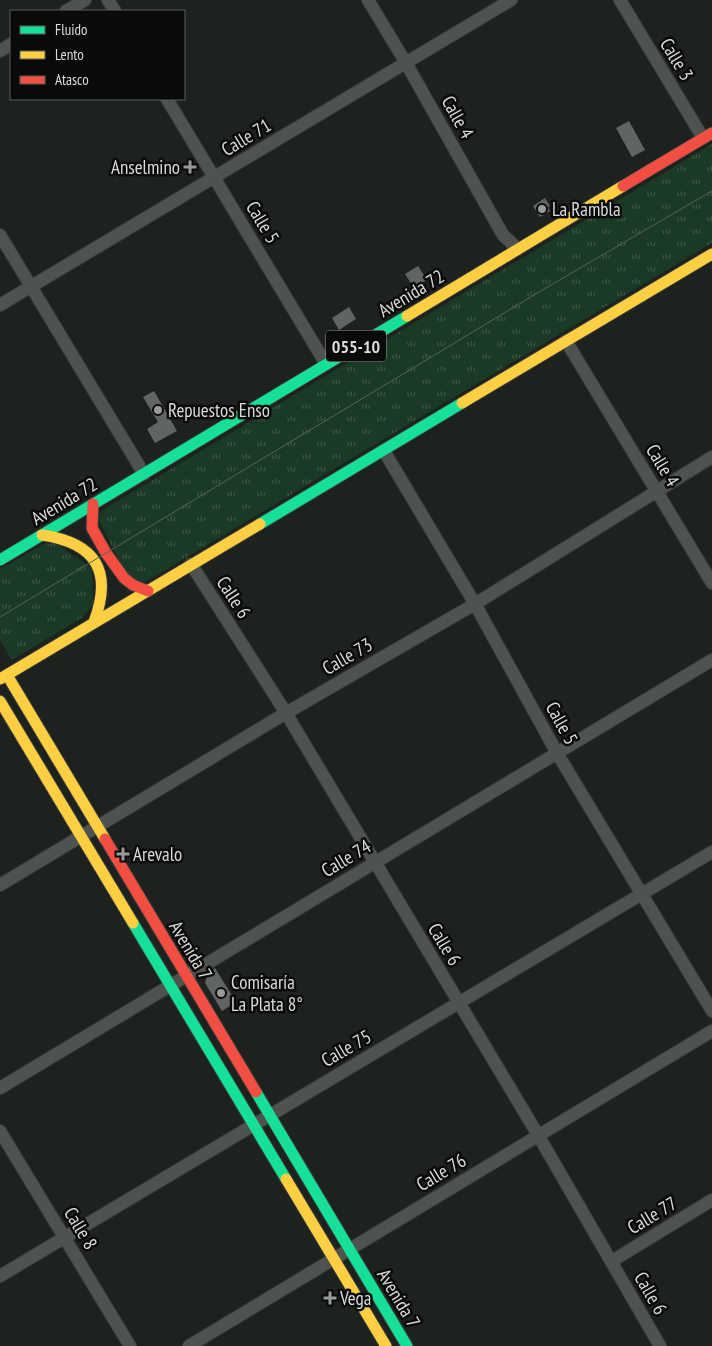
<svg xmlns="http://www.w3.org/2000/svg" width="712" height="1346" font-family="'PT Sans Narrow',sans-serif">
  <defs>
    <pattern id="grass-tufts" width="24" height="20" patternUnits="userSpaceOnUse" patternTransform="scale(1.25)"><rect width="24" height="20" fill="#1a3a25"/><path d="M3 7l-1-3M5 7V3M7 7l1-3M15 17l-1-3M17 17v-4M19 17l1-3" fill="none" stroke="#3b5644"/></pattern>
  </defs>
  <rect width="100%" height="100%" fill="#1d221e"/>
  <path fill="url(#grass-tufts)" d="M 712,144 L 712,243 L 145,582 L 127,577 L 98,518 L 101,511 Z
    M 55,543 L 92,568 L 93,604 L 83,617 L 12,660 L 0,640 L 0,569 L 44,544 Z"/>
  <path fill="#616562" d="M 629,121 L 645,150 L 632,157 L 616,128 Z
    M 545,198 L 550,206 L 548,207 L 550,211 L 540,217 L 533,206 Z
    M 418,266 L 427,280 L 414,288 L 405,274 Z
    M 349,307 L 356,319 L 339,330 L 332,318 Z
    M 154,391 L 177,431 L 155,443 L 147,429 L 158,422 L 143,397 Z
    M 215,968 L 236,1002 L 222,1011 L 205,983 L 208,973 Z"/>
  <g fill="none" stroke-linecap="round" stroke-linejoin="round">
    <g stroke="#383b39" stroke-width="14">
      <path id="street" d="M 108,0 L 115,11
        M 368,0 L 406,63 L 503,235 L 518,249
        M 620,0 L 703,138
        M 66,11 L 85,0
        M 0,51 L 11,44
        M 167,99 L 326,364
        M 0,235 L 144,474
        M 0,305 L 511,0
        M 566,341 L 712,583
        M 384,451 L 475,604 L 557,753 L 712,1011
        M 191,564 L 286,713 L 538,1135 L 660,1346
        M 0,885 L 286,713 L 475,604 L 712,457
        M 0,1088 L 712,660
        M 0,1131 L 130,1346
        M 612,1261 L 712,1200
        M 0,1276 L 712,852
        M 189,1346 L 712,1031"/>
    </g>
    <g stroke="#383b39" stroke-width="13">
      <path id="fast" d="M 260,524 L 462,403
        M 0,560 L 407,316
        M 133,923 L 286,1179
        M 256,1092 L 407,1346"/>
    </g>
    <g stroke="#383b39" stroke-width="13">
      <path id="slow" d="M 407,316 L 623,186
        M 462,403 L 712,254
        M 42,535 C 96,543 113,571 94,622
        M 7,675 L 105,839
        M 0,679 L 260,524
        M 0,701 L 133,923
        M 286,1179 L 386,1346"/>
    </g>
    <g stroke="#383b39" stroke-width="13">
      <path id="jam" d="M 623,186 L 712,133
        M 93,504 L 92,528 L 106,553 L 124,578 L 133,585 L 148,591
        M 105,839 L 256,1092"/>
    </g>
    <use href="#street" stroke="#4e534f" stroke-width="12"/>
    <use href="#fast" stroke="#16e098" stroke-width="11"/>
    <use href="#slow" stroke="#ffcf43" stroke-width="11"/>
    <use href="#jam" stroke="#f24e42" stroke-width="11"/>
    <path stroke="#5c615d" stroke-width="1" d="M 0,617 L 539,292 L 712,191"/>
  </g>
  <g fill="#979c98" stroke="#080b09" stroke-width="2">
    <path d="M187.5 159.5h5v5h5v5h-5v5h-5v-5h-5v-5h5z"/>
    <circle cx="542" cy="209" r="5"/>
    <circle cx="158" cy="410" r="5"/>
    <path d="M120.5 846.5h5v5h5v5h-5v5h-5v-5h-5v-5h5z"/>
    <circle cx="221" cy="993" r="5"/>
    <path d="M327.5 1290.5h5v5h5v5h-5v5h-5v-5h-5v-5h5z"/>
  </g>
  <g text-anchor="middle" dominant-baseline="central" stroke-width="5" stroke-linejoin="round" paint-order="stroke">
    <rect fill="#080b09" stroke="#9a9e9b" stroke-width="1" x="326" y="330.5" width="60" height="31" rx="4"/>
    <g font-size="18" font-weight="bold" fill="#d8ddda">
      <text x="356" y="346">055-10</text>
    </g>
    <g font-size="19" fill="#d8ddda" stroke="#080b09">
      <text transform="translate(677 59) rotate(59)">Calle 3</text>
      <text transform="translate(458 117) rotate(61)">Calle 4</text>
      <text transform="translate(246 137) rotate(-31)">Calle 71</text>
      <text transform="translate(263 222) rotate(59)">Calle 5</text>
      <text transform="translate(411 293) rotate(-31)">Avenida 72</text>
      <text transform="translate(663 465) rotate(59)">Calle 4</text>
      <text transform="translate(64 501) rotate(-31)">Avenida 72</text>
      <text transform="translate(234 597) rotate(57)">Calle 6</text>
      <text transform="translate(347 656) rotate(-30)">Calle 73</text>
      <text transform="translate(562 723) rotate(61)">Calle 5</text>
      <text transform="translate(346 858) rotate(-31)">Calle 74</text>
      <text transform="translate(445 944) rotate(59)">Calle 6</text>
      <text transform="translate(191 950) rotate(59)">Avenida 7</text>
      <text transform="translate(346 1048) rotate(-30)">Calle 75</text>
      <text transform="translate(441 1172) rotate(-31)">Calle 76</text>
      <text transform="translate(652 1215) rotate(-31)">Calle 77</text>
      <text transform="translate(81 1228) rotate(59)">Calle 8</text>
      <text transform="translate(651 1293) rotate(60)">Calle 6</text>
      <text transform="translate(399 1298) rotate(59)">Avenida 7</text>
    </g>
    <g font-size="19" fill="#d8ddda" stroke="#080b09" text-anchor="start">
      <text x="180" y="167" text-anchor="end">Anselmino</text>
      <text x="552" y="209">La Rambla</text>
      <text x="168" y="410">Repuestos Enso</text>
      <text x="133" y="854">Arevalo</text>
      <text x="231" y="982">Comisaría<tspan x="231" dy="22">La Plata 8°</tspan></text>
      <text x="340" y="1298">Vega</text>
    </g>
  </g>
  <rect x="10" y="10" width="175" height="90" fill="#080b09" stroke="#5b5f5d"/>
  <rect x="20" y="26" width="25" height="8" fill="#16e098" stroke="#5b5f5d"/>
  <text x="55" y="35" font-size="15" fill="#d8ddda">Fluido</text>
  <rect x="20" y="51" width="25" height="8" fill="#ffcf43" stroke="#5b5f5d"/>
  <text x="55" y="60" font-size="15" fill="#d8ddda">Lento</text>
  <rect x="20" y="76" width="25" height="8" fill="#f24e42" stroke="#5b5f5d"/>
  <text x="55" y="85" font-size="15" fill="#d8ddda">Atasco</text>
</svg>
